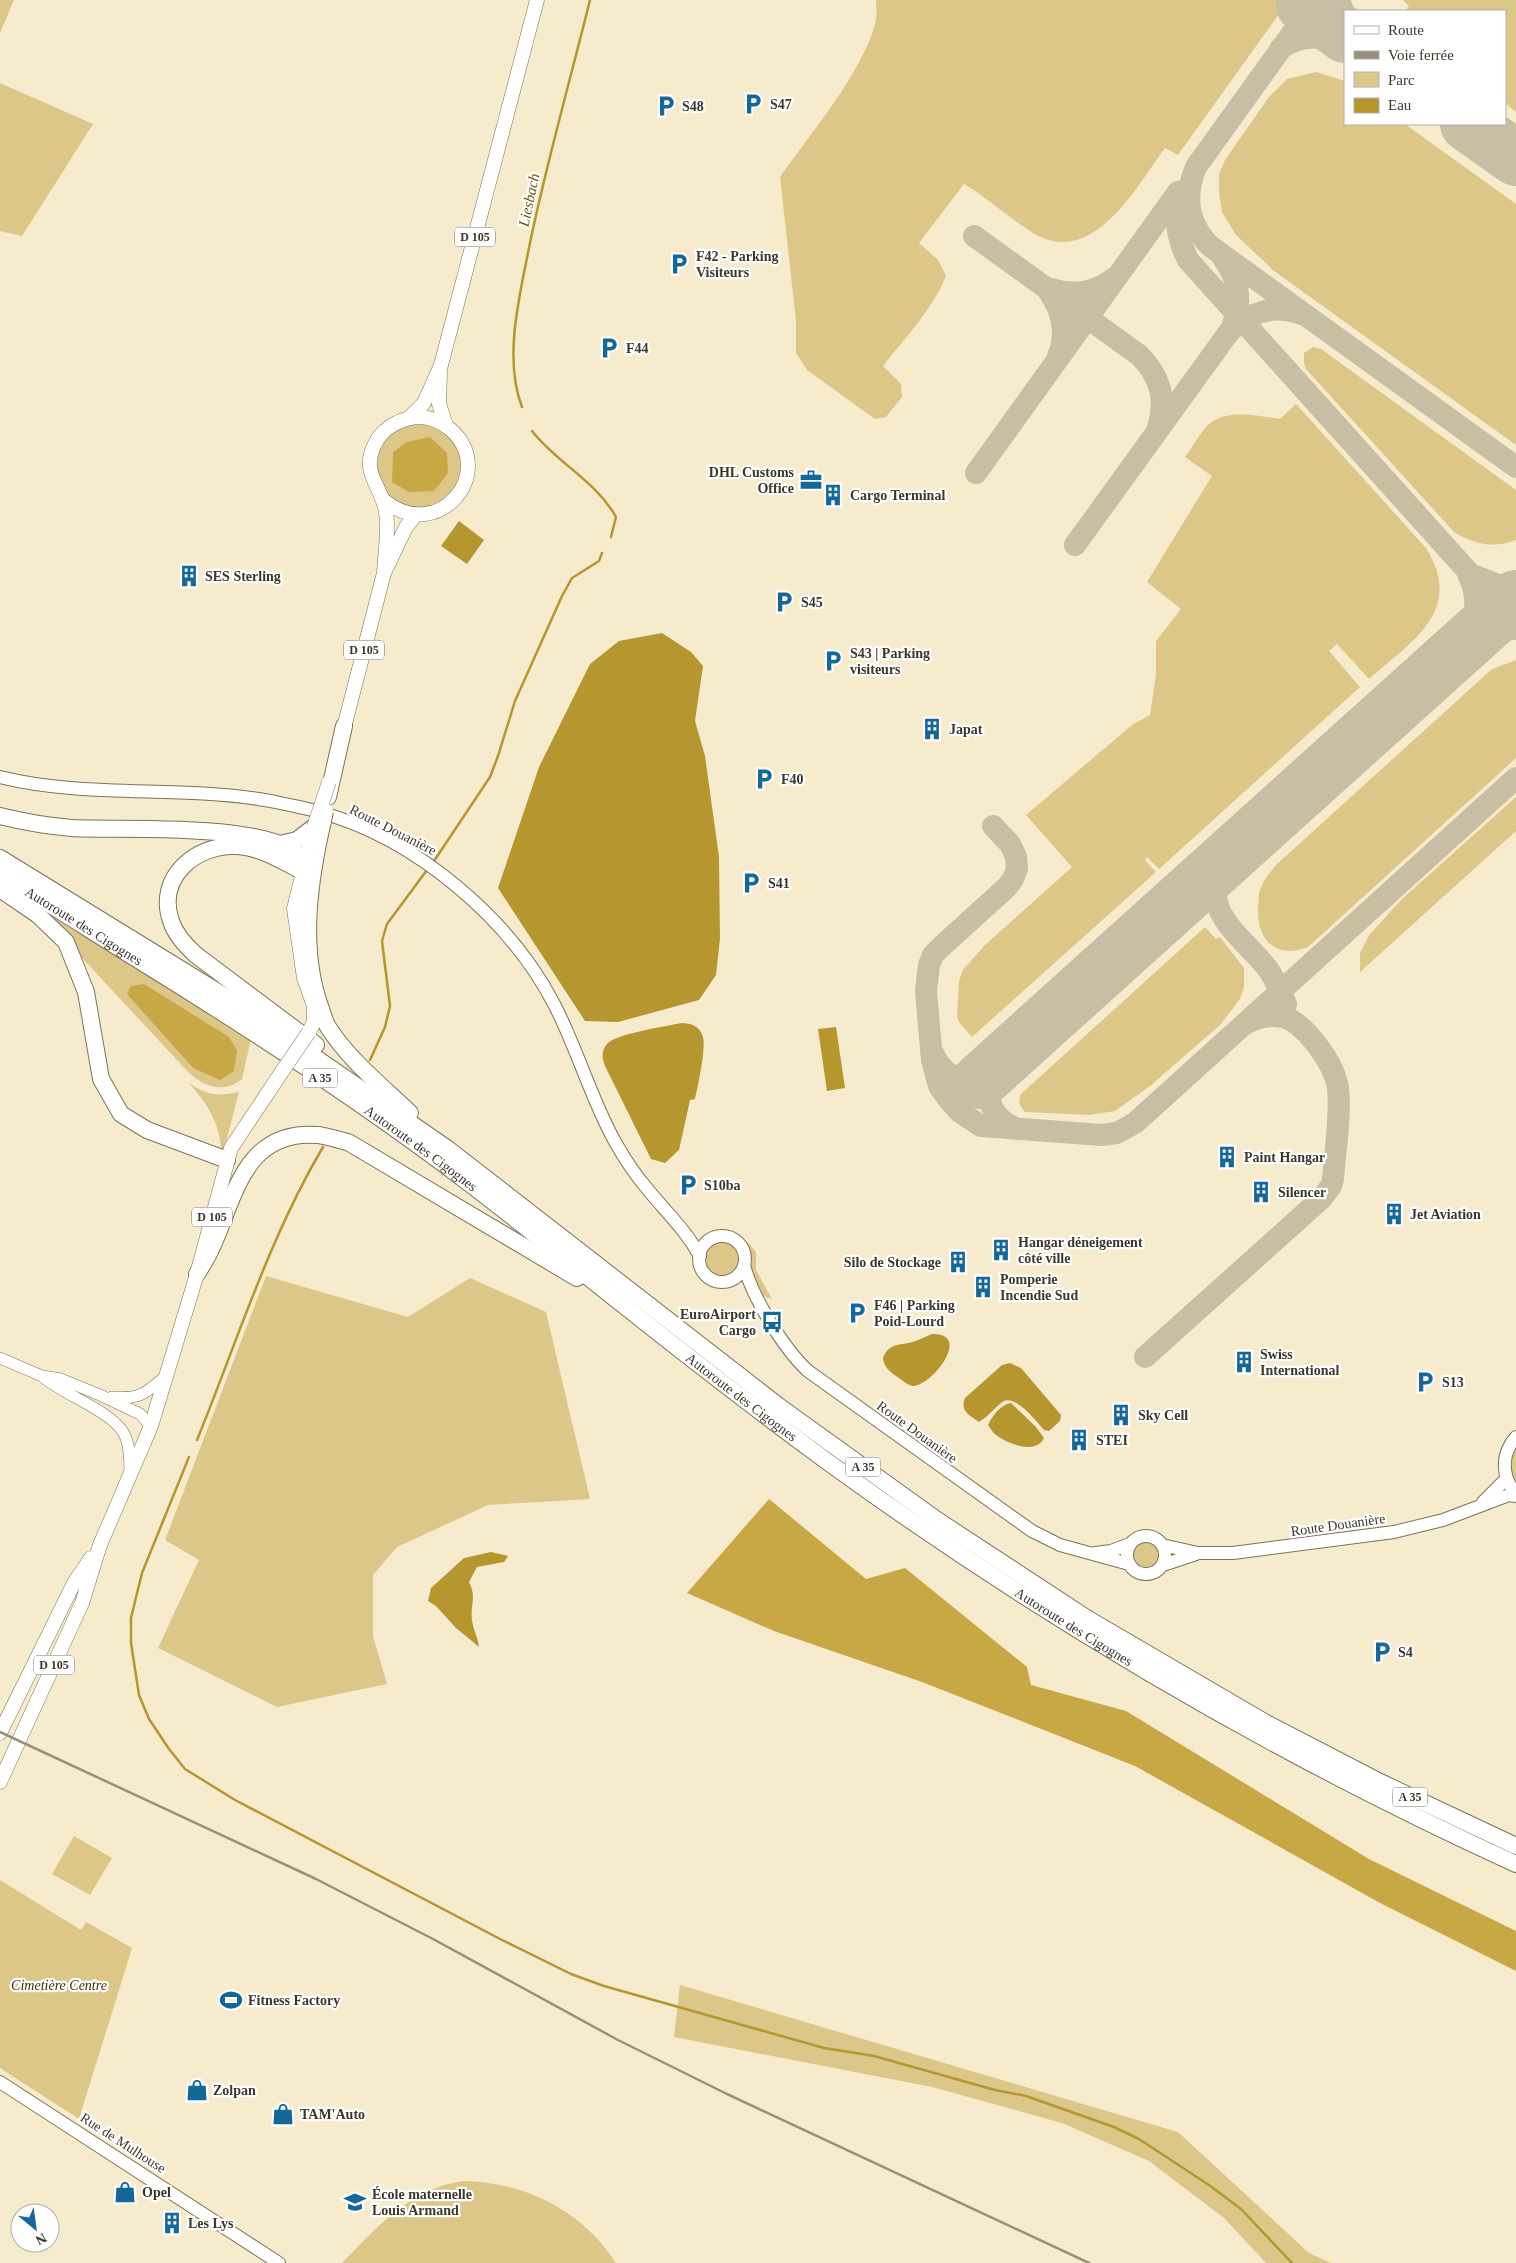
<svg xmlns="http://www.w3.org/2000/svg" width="1516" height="2263" font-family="'Times New Roman',serif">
  <rect width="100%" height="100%" fill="#f6ebcc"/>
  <path fill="#ddc788" d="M 0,0 L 14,0 L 0,33 Z
    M 876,0 L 1289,0 L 1178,155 L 1165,148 C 1136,187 1093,269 1033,233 C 1009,218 988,198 964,184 L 919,243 L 938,260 L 946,276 C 932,310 906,337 883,366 L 901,384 L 902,397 L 886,417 L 875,419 L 807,370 L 796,353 L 796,321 L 780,177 C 808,137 867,67 876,19 C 877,13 876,6 876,0 Z
    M 1403,0 L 1516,0 L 1516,112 L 1505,103 L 1505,11 L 1405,11 L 1409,6 Z
    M 1316,72 L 1345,81 L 1345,124 L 1405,124 L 1516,204 L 1516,445 L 1274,271 L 1236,235 L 1222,212 L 1219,192 L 1219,174 L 1225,160 L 1269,97 L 1287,79 Z
    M 0,83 L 93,124 L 22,236 L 0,231 Z
    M 1313,347 L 1321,349 L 1516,490 L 1516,540 C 1493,549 1474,544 1454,532 L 1306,369 L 1304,363 L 1304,353 Z
    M 1296,404 L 1426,548 C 1465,611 1412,641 1369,679 L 1337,644 L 1329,651 L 1360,687 L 1159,869 L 1147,857 L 1145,860 L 1156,872 L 972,1037 L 959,1022 L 957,1016 L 959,981 L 963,970 L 985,945 L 1072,867 L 1026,815 L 1132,725 L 1150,715 L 1156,674 L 1156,641 L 1181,609 L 1147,582 L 1212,476 L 1185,457 C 1193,447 1199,434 1208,425 C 1226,408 1258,416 1280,419 Z
    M377 466a42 42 0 1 1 84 0a42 42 0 1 1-84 0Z
    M 1516,660 L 1516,758 L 1308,947 C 1275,960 1256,939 1258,906 C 1259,901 1258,895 1260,890 C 1263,881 1270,872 1277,864 L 1492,669 Z
    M 1516,797 L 1516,831 L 1360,972 L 1360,953 L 1370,934 L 1402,899 Z
    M 7,887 L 251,1039 L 242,1079 C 224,1094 205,1087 189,1073 L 84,960 Z
    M 1205,927 L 1216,939 L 1220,937 L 1244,968 L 1244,987 L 1240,999 L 1220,1025 L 1150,1086 L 1115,1111 L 1089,1115 L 1025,1112 C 1019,1106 1018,1102 1021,1094 Z
    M 188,1082 C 205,1095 218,1097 239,1092 L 222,1157 C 220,1123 210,1107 188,1082 Z
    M 747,1241 L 756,1252 L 756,1270 L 772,1299 L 761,1295 L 750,1267 Z
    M706 1259a16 16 0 1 1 32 0a16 16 0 1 1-32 0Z
    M 266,1276 L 408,1317 L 470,1278 L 546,1312 L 590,1499 L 488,1505 L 397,1547 L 373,1575 L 373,1636 L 387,1684 L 277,1707 L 158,1648 L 199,1560 L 165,1540 Z
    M 1516,1448 L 1516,1484 C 1510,1471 1510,1460 1516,1448 Z
    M1133 1554a13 13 0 1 1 26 0a13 13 0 1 1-26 0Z
    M 74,1836 L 112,1858 L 90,1895 L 52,1874 Z
    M 0,1880 L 81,1930 L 86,1922 L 132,1948 L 79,2119 L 0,2068 Z
    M 680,1985 L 1178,2132 L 1309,2253 L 1331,2263 L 1266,2263 L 1224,2218 L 1149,2161 L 1062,2123 L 932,2087 L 674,2037 Z
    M 464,2181 C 525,2182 583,2211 616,2263 L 342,2263 C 377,2227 412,2187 464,2181 Z"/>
  <path fill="#c8a844" d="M 430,437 L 447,453 L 448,473 L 434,491 L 409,492 L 392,482 L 393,452 L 407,442 Z
    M 144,984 L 229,1037 L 237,1051 L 234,1071 L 220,1080 L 193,1068 L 127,994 L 131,986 Z
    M 769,1499 L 866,1579 L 905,1568 L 1027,1667 L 1031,1685 L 1126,1711 L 1369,1859 L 1516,1931 L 1516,1971 L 1380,1903 L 1135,1766 L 922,1682 L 774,1631 L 687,1593 Z"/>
  <path fill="#b5962f" d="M 459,521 L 484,540 L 467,564 L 441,546 Z
    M 662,633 L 691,652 L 703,666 L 695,721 L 705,756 L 719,857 L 720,939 L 716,975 L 699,1000 L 618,1022 L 585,1021 L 498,888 L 539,767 L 590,664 L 619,641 Z
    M 682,1023 C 691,1023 700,1026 703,1037 C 706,1049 698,1086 695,1099 L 690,1100 L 679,1150 L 665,1163 L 651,1159 L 605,1066 C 602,1058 601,1051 607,1044 C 615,1034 667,1026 682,1023 Z
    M 836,1027 L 845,1088 L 827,1091 L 818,1029 Z
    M 932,1334 C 973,1333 932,1386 913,1386 C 907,1385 901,1379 896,1376 C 889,1371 884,1367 883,1358 C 888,1345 896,1345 909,1343 C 917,1341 924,1337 932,1334 Z
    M 1010,1363 L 1021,1368 L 1061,1415 L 1060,1421 L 1049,1431 L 1044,1430 C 1037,1422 1016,1395 1004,1401 C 997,1405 988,1417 979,1422 C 969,1415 960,1411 965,1398 L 1002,1365 Z
    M 1011,1403 L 1036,1427 L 1044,1438 C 1036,1455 1008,1444 996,1435 C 993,1433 991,1429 988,1425 C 993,1415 1000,1405 1011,1403 Z
    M 491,1552 L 508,1556 L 504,1562 L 477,1567 L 469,1582 C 477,1598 470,1604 472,1620 C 473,1630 478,1637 479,1647 L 456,1628 L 436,1606 L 428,1601 L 431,1588 L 464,1558 Z"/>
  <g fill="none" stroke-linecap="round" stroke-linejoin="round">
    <path stroke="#b5962f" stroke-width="2.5" d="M 522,407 C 503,358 520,294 530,243 C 547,161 570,81 590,0
      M 532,431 C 557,463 596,481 616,517 L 611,537
      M 432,864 L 490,777 L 498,756 L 515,701 L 562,596 L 572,578 L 599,561 L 602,553
      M 370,1060 L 385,1027 L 390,1006 L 382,941 L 387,924 L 427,870
      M 197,1440 C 237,1342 269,1238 323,1147
      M 189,1457 L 142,1573 L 131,1618 L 131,1643 L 139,1695 L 149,1719 L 169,1749 L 185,1769 L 235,1800 L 502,1940 L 571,1974 L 604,1986 L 824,2048 L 874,2056 L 995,2090 L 1026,2096 L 1114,2127 L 1139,2139 L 1209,2185 L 1241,2209 L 1292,2263"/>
    <path stroke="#c7bea3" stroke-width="22" d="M 1316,0 L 1196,167 C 1184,196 1187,223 1210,246 L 1516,467
      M 1339,0 L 1345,16
      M 1280,49 C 1300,34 1322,36 1345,43
      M 1182,191 C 1172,215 1177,238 1188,260 L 1464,567 L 1494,600 L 1516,619
      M 974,236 L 1139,355 C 1160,376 1167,399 1158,427
      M 1223,258 C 1238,279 1243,299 1233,324
      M 1051,289 C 1073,296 1096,293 1114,278
      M 1049,292 C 1062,311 1068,333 1058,356
      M 976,473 L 1178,192
      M 1075,545 L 1229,332 C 1249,312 1274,304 1301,314
      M 1475,576 L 1498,585 L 1516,585
      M 1462,646 L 1493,630 L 1516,629
      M 1457,651 C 1475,627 1482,602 1468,574
      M 993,826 L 1010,844 L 1016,857 L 1017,869 L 1013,879 L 1007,887 L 942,946 L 933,955 L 929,965 L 926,991 L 932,1060 L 939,1086 L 949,1100 L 960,1112 L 981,1126 L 1102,1135 L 1117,1133 L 1135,1123 L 1516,778
      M 1227,859 C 1194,908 1240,934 1268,969 C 1275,979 1280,992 1286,1004
      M 933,1053 C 957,1105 1000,1062 1026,1040
      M 1002,1063 C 978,1085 988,1119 1018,1129
      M 1145,1357 L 1322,1198 L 1331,1186 L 1333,1179 C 1335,1152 1341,1114 1338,1088 C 1335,1066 1311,1032 1291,1020 C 1278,1013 1259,1016 1247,1023"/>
    <path stroke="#c7bea3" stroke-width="56" d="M 1304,5 L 1345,35
      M 1468,124 L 1516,158
      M 980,1081 L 1516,598"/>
    <g stroke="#7c7357" stroke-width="12">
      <path id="tertiary" d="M 0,1358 L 42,1376 L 61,1379 L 100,1395 L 140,1414 L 151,1426
        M 42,1376 C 62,1395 117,1412 126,1438 C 130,1449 130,1461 130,1473
        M 112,1397 C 140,1400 146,1393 166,1376"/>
    </g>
    <g stroke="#7c7357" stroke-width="14">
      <path id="secondary" d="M 0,777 C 85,798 173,786 259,799 C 280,803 302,807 323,813 C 417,840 509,918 554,1004 C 577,1048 590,1096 614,1140 C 623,1156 633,1172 645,1186 C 664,1210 685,1229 700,1256
        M699 1259a23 23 0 1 1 46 0a23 23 0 1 1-46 0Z
        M 744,1265 C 752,1297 784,1349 808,1371 L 1032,1531 L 1060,1545 L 1129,1564
        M 1516,1437 C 1501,1454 1501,1476 1516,1494
        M 1483,1502 L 1506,1479
        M1127 1555a19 19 0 1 1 38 0a19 19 0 1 1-38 0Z
        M 1162,1545 L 1198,1553 L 1233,1553 L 1394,1532 L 1443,1520 L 1509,1495 L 1516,1496
        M 1095,1553 L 1111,1551 L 1130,1544
        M 1163,1565 L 1196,1554
        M 0,2082 L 279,2263"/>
    </g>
    <g stroke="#7c7357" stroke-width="15">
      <path id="primary" d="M 440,372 L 439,404 L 446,425
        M 409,418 L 424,403 L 441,365 L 537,0
        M 382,499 C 438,547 499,471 450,429 C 442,422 430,417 419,417 C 402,418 386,426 377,440 C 358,472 382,485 386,512 C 389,531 385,554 384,573
        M 342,735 L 384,573 L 406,527 L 416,515
        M 309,1032 L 314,1022 L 314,1006 L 304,978 L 294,909 L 314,827
        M 0,1733 L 74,1583 L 91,1558
        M 0,1782 L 82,1603 L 100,1545 L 151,1426 L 197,1274 L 231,1148 L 283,1070"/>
    </g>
    <g stroke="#7c7357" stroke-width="18">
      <g id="motorway">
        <path d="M 328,797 L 344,726"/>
        <path d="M 0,816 C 24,822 48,826 72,828 C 118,831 281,820 305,862"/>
        <path d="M 323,821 C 309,881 299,950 321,1009 C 323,1015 325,1022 328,1027 C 349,1060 382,1086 410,1113"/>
        <path d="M 280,844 L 297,840 L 314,827"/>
        <path d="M 0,858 L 239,1005 L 448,1149 L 780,1407 L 937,1520 L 1088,1619 L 1266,1723 L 1380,1782 L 1516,1846"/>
        <path d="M 302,871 C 282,861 260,847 237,846 C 196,844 156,877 171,921 C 175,934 186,946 196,955 L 316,1045"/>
        <path id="s1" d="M 0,875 C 45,900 88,929 132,956 C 246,1026 358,1099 465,1180 C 518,1220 570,1263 622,1304 C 691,1359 761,1413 832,1465 C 1046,1620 1275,1754 1516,1864"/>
        <path d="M 0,889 L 38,915 L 66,942 L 86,992 L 101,1079 L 121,1114 L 147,1130 L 227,1160"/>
        <path d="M 197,1274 C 202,1265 208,1257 212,1247 C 235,1197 244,1129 318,1135 C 328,1136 338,1140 348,1142 L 577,1278"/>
      </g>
    </g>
    <use href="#tertiary" stroke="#fff" stroke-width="11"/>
    <use href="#secondary" stroke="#fff" stroke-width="12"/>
    <use href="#primary" stroke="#fff" stroke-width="14"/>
    <use href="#motorway" stroke="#fff" stroke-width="16"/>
    <path stroke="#98907a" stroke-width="2.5" d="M 0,1732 L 316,1879 L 433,1939 L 618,2040 L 727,2094 L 1089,2263"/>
    <g stroke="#7c7357" stroke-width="15" stroke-linecap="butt">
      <path id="primary-bridge" d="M 314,827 L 329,782
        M 283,1070 L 309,1032"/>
    </g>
    <g stroke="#7c7357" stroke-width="18" stroke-linecap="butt">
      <path id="motorway-bridge" d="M 323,821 L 325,811"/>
    </g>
    <use href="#primary-bridge" stroke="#fff" stroke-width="14"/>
    <use href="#motorway-bridge" stroke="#fff" stroke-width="16"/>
  </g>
  <defs>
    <g id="parking-bare" transform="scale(1.725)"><path d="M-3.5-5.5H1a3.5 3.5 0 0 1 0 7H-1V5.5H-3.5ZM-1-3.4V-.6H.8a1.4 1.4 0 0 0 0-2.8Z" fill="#146899" stroke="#fff" stroke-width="2.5" paint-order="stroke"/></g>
    <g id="office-bare" transform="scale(1.725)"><path d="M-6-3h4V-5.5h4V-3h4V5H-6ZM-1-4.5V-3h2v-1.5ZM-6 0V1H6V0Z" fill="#146899" stroke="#fff" stroke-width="2.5" paint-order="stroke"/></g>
    <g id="building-bare" transform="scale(1.725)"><path d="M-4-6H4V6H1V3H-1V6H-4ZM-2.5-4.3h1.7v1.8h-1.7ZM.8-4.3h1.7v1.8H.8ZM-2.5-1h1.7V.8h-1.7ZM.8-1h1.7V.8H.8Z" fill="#146899" stroke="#fff" stroke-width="2.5" paint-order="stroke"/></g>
    <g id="bus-bare" transform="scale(1.725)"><path d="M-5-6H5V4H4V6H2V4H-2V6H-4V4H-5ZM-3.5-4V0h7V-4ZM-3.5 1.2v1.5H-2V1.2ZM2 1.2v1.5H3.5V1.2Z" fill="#146899" stroke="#fff" stroke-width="2.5" paint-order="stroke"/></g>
    <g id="stadium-bare" transform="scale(1.725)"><path d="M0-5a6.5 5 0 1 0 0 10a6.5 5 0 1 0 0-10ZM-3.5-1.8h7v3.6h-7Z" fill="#146899" stroke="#fff" stroke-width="2.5" paint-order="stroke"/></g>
    <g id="shop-bare" transform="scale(1.725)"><path d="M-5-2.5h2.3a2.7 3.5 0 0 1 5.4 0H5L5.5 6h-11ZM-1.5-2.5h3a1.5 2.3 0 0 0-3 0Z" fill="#146899" stroke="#fff" stroke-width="2.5" paint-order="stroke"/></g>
    <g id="school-bare" transform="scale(1.725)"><path d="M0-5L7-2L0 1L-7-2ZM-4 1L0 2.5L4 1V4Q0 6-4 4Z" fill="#146899" stroke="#fff" stroke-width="2.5" paint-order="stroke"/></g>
  </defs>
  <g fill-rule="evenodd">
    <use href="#parking-bare" x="753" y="104"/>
    <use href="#parking-bare" x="666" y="106"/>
    <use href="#parking-bare" x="679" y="264"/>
    <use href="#parking-bare" x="609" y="348"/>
    <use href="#office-bare" x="811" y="480"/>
    <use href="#building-bare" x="833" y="495"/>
    <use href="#building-bare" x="189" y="576"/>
    <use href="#parking-bare" x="784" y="602"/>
    <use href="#parking-bare" x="833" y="661"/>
    <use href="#building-bare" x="932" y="729"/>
    <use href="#parking-bare" x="764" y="779"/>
    <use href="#parking-bare" x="751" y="883"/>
    <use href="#building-bare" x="1227" y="1157"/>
    <use href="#parking-bare" x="688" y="1185"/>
    <use href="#building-bare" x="1261" y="1192"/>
    <use href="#building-bare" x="1394" y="1214"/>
    <use href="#building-bare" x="1001" y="1250"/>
    <use href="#building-bare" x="958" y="1262"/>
    <use href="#building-bare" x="983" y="1287"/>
    <use href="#parking-bare" x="857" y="1313"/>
    <use href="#bus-bare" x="772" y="1322"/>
    <use href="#building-bare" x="1244" y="1362"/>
    <use href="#parking-bare" x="1425" y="1382"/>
    <use href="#building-bare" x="1121" y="1415"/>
    <use href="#building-bare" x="1079" y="1440"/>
    <use href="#parking-bare" x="1382" y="1652"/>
    <use href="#stadium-bare" x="231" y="2000"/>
    <use href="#shop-bare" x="197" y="2090"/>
    <use href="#shop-bare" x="283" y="2114"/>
    <use href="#shop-bare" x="125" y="2192"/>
    <use href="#school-bare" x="355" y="2202"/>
    <use href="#building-bare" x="172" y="2223"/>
  </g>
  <g text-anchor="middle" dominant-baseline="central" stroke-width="4.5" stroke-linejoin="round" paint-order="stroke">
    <g fill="#fff" stroke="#76736a" stroke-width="1">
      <rect x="455" y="227.5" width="40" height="19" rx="4"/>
      <rect x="344" y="640.5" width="40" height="19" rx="4"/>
      <rect x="302.5" y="1068.5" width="35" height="19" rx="4"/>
      <rect x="192" y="1207.5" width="40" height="19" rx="4"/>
      <rect x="845.5" y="1457.5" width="35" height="19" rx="4"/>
      <rect x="34" y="1655.5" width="40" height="19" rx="4"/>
      <rect x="1392.5" y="1787.5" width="35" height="19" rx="4"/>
    </g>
    <g font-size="12" font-weight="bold" fill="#3b372a">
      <text x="475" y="237">D 105</text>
      <text x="364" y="650">D 105</text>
      <text x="320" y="1078">A 35</text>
      <text x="212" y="1217">D 105</text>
      <text x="863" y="1467">A 35</text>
      <text x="54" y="1665">D 105</text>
      <text x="1410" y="1797">A 35</text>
    </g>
    <g font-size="14" font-weight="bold" fill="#3b372a" stroke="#fff" text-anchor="start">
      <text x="770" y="104">S47</text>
      <text x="682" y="106">S48</text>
      <text x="696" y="256">F42 - Parking<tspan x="696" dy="16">Visiteurs</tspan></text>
      <text x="626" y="348">F44</text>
      <text x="794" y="472" text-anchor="end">DHL Customs<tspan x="794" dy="16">Office</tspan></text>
      <text x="850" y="495">Cargo Terminal</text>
      <text x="205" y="576">SES Sterling</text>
      <text x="801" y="602">S45</text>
      <text x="850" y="653">S43 | Parking<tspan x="850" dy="16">visiteurs</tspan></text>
      <text x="949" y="729">Japat</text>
      <text x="781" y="779">F40</text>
      <text x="768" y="883">S41</text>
      <text x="1244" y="1157">Paint Hangar</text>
      <text x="704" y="1185">S10ba</text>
      <text x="1278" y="1192">Silencer</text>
      <text x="1410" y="1214">Jet Aviation</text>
      <text x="1018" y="1242">Hangar déneigement<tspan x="1018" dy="16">côté ville</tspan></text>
      <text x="941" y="1262" text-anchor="end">Silo de Stockage</text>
      <text x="1000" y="1279">Pomperie<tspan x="1000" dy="16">Incendie Sud</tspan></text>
      <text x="874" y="1305">F46 | Parking<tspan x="874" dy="16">Poid-Lourd</tspan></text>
      <text x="756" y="1314" text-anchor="end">EuroAirport<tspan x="756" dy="16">Cargo</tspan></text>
      <text x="1260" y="1354">Swiss<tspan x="1260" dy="16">International</tspan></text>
      <text x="1442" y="1382">S13</text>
      <text x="1138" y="1415">Sky Cell</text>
      <text x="1096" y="1440">STEI</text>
      <text x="1398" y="1652">S4</text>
      <text x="248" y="2000">Fitness Factory</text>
      <text x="213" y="2090">Zolpan</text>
      <text x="300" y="2114">TAM'Auto</text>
      <text x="142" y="2192">Opel</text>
      <text x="372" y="2194">École maternelle<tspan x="372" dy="16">Louis Armand</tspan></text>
      <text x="188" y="2223">Les Lys</text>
    </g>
    <g font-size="14" fill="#3b372a" stroke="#fff">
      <text transform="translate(393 830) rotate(27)">Route Douanière</text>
      <text stroke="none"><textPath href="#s1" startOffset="98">Autoroute des Cigognes</textPath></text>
      <text stroke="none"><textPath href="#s1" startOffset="502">Autoroute des Cigognes</textPath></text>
      <text stroke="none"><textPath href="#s1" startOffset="908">Autoroute des Cigognes</textPath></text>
      <text transform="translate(917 1432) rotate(36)">Route Douanière</text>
      <text transform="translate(1338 1525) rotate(-8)">Route Douanière</text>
      <text stroke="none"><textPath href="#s1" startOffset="1312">Autoroute des Cigognes</textPath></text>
      <text transform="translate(123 2143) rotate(33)">Rue de Mulhouse</text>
    </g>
    <g font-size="14" font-style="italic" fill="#3a2d01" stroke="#fff">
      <text x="59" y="1985">Cimetière Centre</text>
    </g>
    <g font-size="15" font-style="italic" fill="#695402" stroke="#fff">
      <text transform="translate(529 200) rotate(-78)">Liesbach</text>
    </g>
  </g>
  <rect x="1344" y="10" width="162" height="115" fill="#ffffff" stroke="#b1afaa"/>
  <rect x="1354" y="26" width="25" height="8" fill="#ffffff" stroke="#b1afaa"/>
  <text x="1388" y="35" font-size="15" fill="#3b372a">Route</text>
  <rect x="1354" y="51" width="25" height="8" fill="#98907a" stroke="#b1afaa"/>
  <text x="1388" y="60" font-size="15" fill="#3b372a">Voie ferrée</text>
  <rect x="1354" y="72" width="25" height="15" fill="#ddc788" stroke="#b1afaa"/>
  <text x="1388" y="85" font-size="15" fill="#3b372a">Parc</text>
  <rect x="1354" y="98" width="25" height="15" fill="#b5962f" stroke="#b1afaa"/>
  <text x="1388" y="110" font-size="15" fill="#3b372a">Eau</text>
  <g transform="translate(35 2228) rotate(151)"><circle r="24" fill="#ffffff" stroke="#b1afaa"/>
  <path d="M0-4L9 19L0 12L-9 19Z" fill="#146899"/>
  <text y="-8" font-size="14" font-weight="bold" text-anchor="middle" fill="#3b372a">N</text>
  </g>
</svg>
